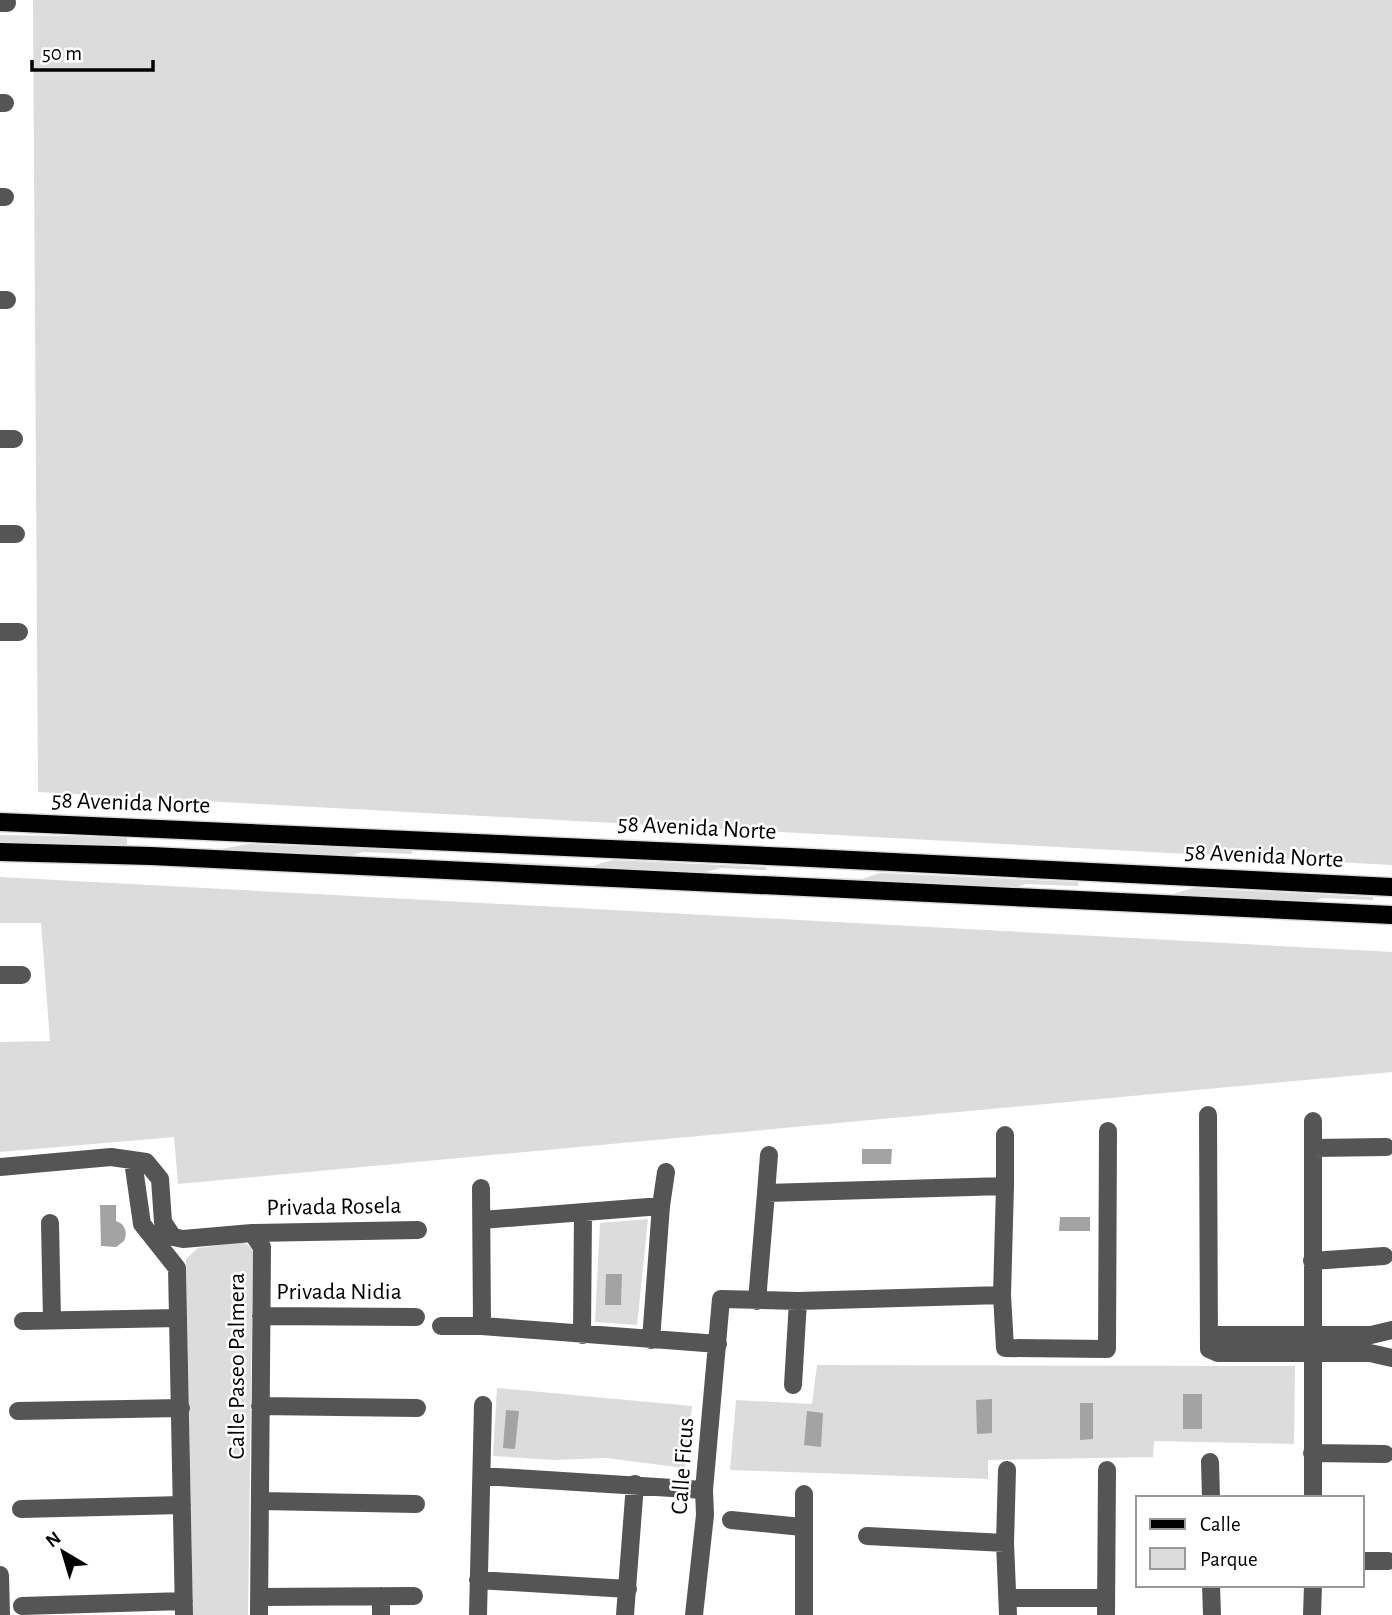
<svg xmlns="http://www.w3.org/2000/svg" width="1392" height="1615" font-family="'Alegreya Sans',sans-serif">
  <rect width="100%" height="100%" fill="#fff"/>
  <path fill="#dcdcdc" d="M 33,0 L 1392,0 L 1392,865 L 38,792 Z
    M 0,835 L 127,837 L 127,845 L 0,843 Z
    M 248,844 L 412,850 L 412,854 L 363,852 L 347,857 L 167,851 L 169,848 L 221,849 Z
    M 612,860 L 766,867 L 766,870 L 721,868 L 701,873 L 500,866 L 501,862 L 593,866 Z
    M 880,873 L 1078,882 L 1078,886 L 1026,884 L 1008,890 L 811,879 L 811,877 L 862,879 Z
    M 0,877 L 1392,952 L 1392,1072 L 178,1184 L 174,1137 L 0,1152 L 0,1042 L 50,1041 L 41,923 L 0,923 Z
    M 1193,888 L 1373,897 L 1373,900 L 1322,898 L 1306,904 L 1121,894 L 1121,892 L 1173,894 Z
    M 648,1219 L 637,1325 L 595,1322 L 600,1223 Z
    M 242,1242 L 253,1248 L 248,1615 L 193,1615 L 186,1259 L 198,1248 Z
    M 817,1365 L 1295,1366 L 1294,1444 L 1154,1441 L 1153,1457 L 988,1460 L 988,1479 L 730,1470 L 736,1400 L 812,1404 Z
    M 497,1388 L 692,1406 L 685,1468 L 606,1458 L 554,1460 L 493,1456 Z"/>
  <path fill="#a3a3a3" d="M 862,1149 L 892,1149 L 891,1164 L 862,1164 Z
    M 100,1205 L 116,1205 L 116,1221 C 125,1224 128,1232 124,1241 L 116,1247 L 101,1246 Z
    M 1060,1217 L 1090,1217 L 1090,1231 L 1059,1231 Z
    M 606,1274 L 622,1274 L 621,1305 L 605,1305 Z
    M 1183,1394 L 1202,1394 L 1202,1429 L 1183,1429 Z
    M 992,1399 L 992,1433 L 977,1434 L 976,1400 Z
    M 1080,1403 L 1093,1403 L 1093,1439 L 1080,1440 Z
    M 506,1410 L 519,1411 L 515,1449 L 503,1448 Z
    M 807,1411 L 823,1413 L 821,1447 L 804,1445 Z"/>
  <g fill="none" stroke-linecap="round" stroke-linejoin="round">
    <g stroke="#dbdbdb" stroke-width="21">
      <path id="major" d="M 0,822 L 791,857 L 1392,887
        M 0,852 L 151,856 L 1392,915"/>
    </g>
    <path stroke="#555" stroke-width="18" d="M 0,3 L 7,3
      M 0,103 L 5,103
      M 0,197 L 5,197
      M 0,300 L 7,300
      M 0,439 L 14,439
      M 0,534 L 16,534
      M 0,632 L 19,632
      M 0,975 L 22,975
      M 1208,1115 L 1209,1349 L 1218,1353 L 1370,1353 L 1392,1358
      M 1313,1121 L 1313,1498
      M 1005,1135 L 1005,1186
      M 1313,1148 L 1386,1147
      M 133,1161 L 142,1224 L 177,1268 L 184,1615
      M 0,1167 L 111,1157 L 146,1162 L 160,1179 L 163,1222 L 173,1237 L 183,1239 L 252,1233 L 262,1247 L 259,1615
      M 481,1188 L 482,1326
      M 766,1193 L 769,1155
      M 482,1220 L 661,1206
      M 50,1223 L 52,1320
      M 252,1233 L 418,1230
      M 1312,1261 L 1384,1256
      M 757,1301 L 766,1193 L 1005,1186 L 1002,1295 L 1005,1348 L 1107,1349 L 1108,1131
      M 261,1316 L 416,1317
      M 23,1321 L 178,1318
      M 441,1326 L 482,1326 L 718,1344
      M 582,1335 L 583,1212
      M 1209,1335 L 1371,1335 L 1392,1330
      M 651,1340 L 661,1206 L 666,1172
      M 793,1385 L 798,1301
      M 260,1406 L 417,1408
      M 18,1411 L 181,1408
      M 1312,1453 L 1385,1454
      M 1210,1462 L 1211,1498
      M 1007,1470 L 1005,1543 L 1008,1615
      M 482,1476 L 704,1490
      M 804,1494 L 804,1615
      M 261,1501 L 416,1504
      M 21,1509 L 182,1505
      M 731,1520 L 802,1527
      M 867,1536 L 1005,1543
      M 1362,1561 L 1388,1561
      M 0,1575 L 1,1615
      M 478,1580 L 628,1589
      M 1211,1585 L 1212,1615
      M 260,1597 L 414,1596
      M 1009,1598 L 1106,1598
      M 22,1606 L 184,1601
      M 381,1615 L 381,1596
      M 478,1615 L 483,1405
      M 625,1615 L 635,1484
      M 694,1615 L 705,1515 L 704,1490 L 721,1299 L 798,1301 L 1002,1295
      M 1106,1615 L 1107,1470
      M 1312,1615 L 1313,1585"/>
    <use href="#major" stroke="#000" stroke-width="18"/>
  </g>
  <g text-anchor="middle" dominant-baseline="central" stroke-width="5" stroke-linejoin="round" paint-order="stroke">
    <g font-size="24" fill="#000" stroke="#fff">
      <text transform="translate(131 803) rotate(2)">58 Avenida Norte</text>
      <text transform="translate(697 828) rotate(3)">58 Avenida Norte</text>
      <text transform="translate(1264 856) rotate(3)">58 Avenida Norte</text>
      <text transform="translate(334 1207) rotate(-1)">Privada Rosela</text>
      <text x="339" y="1292">Privada Nidia</text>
      <text transform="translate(237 1366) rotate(-90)">Calle Paseo Palmera</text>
      <text transform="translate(683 1466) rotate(-86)">Calle Ficus</text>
    </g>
  </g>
  <rect x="1136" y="1496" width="228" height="91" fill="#ffffff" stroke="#999999" stroke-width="2"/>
  <rect x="1150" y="1519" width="35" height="10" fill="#000000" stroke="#999999" stroke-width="2"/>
  <text x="1200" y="1531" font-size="21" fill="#000000">Calle</text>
  <rect x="1150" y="1548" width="35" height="21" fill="#dcdcdc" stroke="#999999" stroke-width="2"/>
  <text x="1200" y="1566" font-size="21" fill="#000000">Parque</text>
  <g transform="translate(63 1552) rotate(322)" stroke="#ffffff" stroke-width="5" paint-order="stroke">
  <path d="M0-5L12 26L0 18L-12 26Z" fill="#000000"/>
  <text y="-10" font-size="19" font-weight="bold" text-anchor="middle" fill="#000000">N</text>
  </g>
  <path d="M32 60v10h121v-10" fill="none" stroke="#000000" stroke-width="3.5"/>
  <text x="42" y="60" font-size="21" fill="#000000" stroke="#ffffff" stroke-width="5" paint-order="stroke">50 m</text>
</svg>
